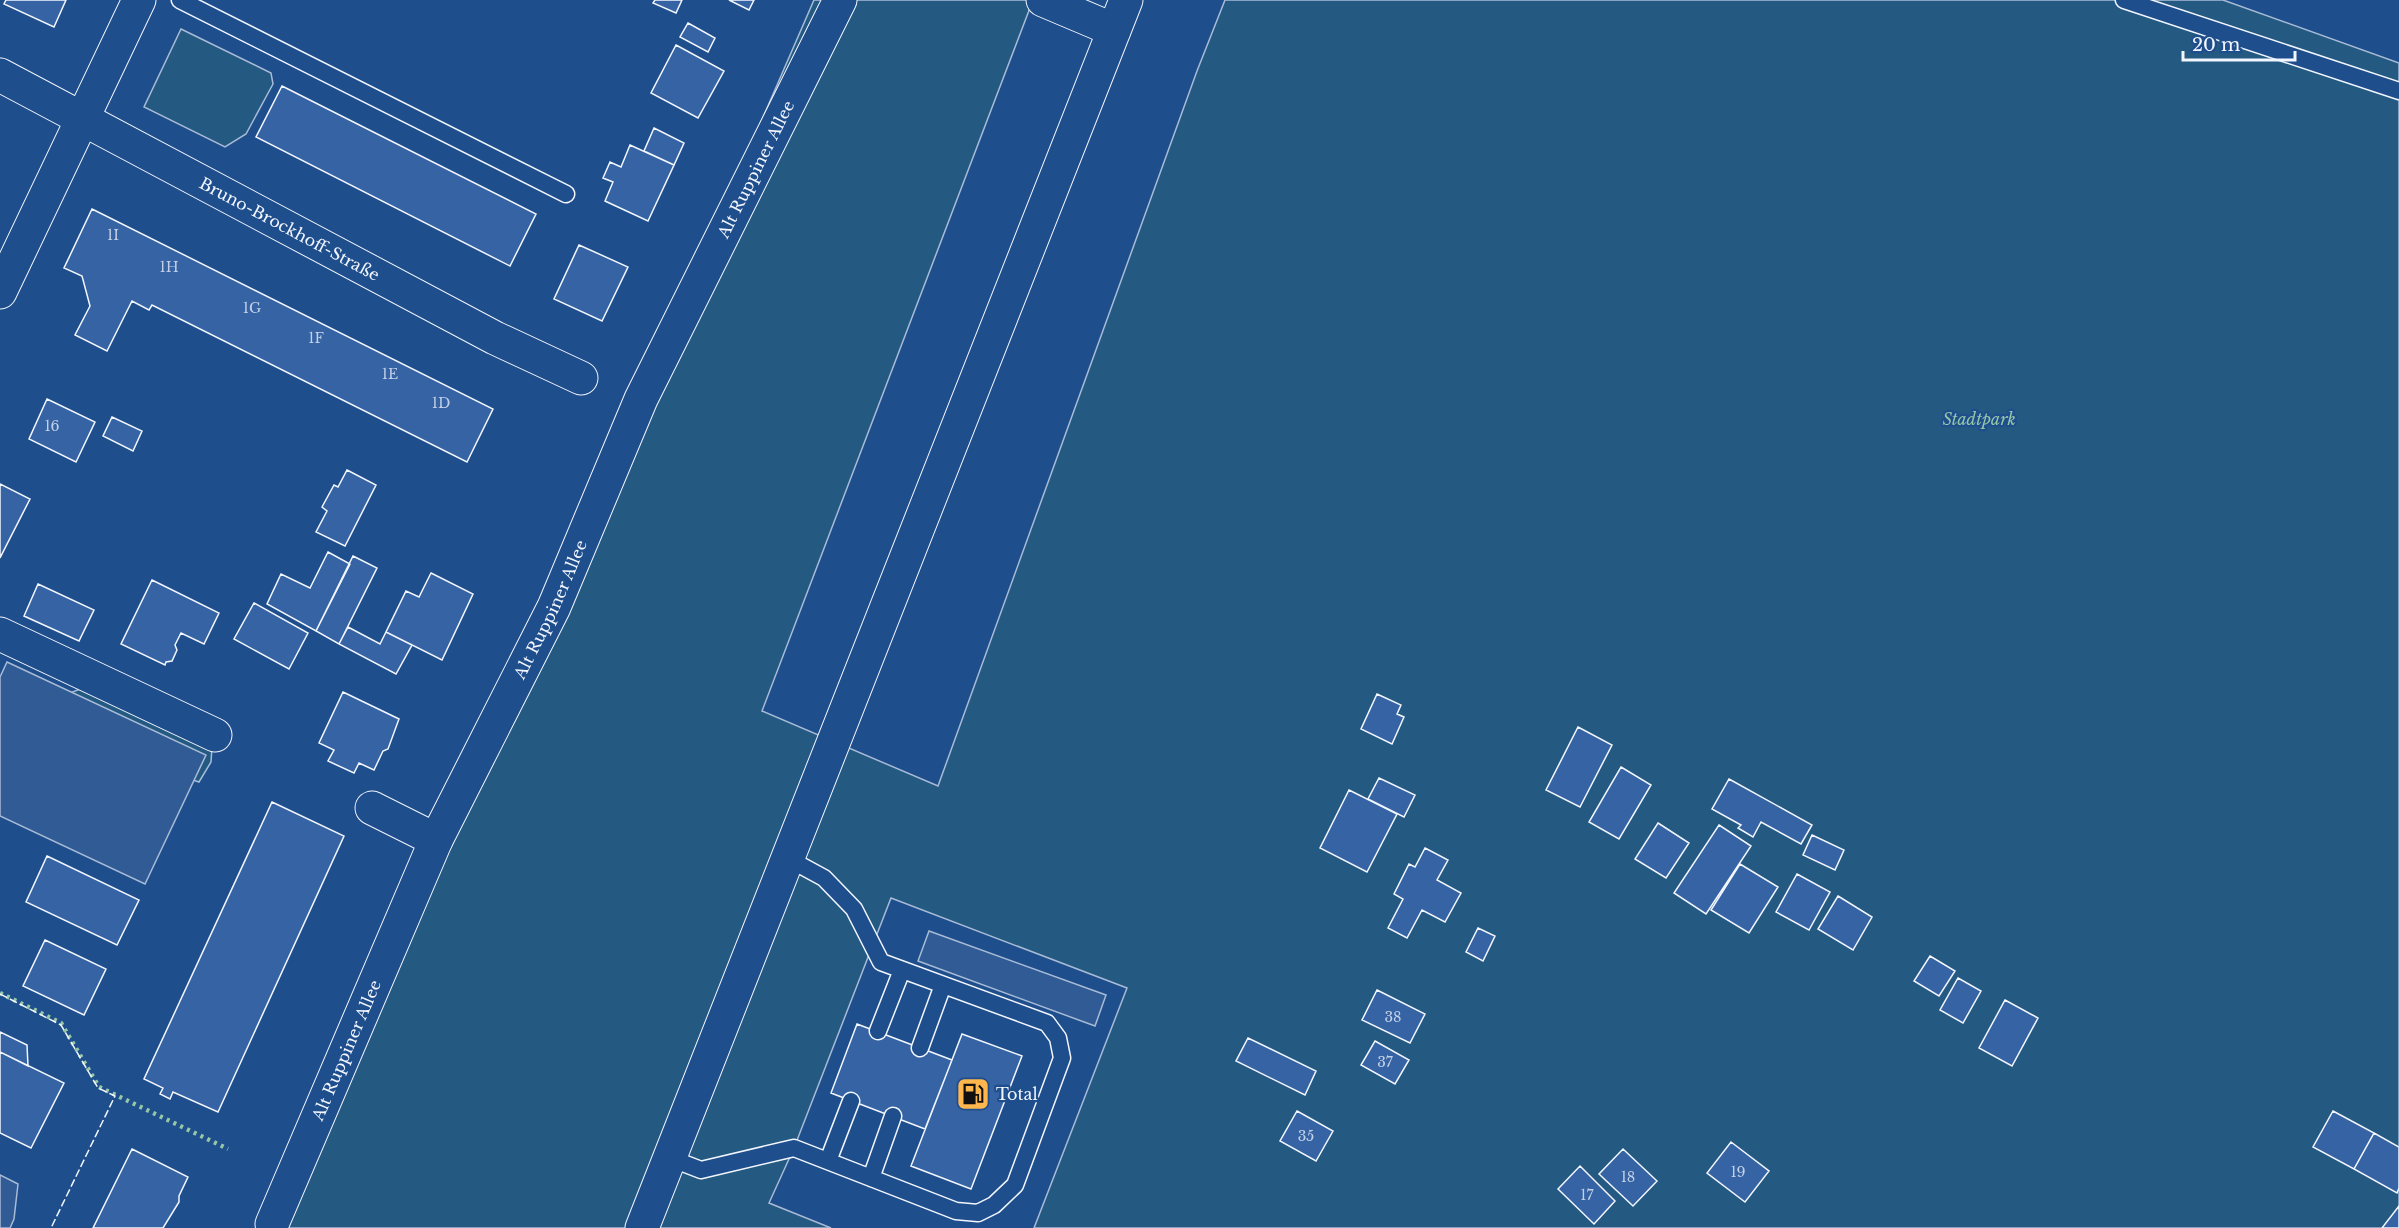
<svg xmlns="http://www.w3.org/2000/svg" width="2399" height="1228" font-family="'Libre Baskerville',serif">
  <rect width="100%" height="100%" fill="#1f4e8c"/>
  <path fill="#245a82" stroke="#a8bbd7" stroke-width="1.5" d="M 814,0 L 1033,0 L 762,711 L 938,786 L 1197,71 L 1225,0 L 2223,0 L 2399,63 L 2399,1228 L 1034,1228 L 1127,988 L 891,898 L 794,1148 L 769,1203 L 831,1228 L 280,1228 Z
    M 181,29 L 271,73 L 273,84 L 246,134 L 225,147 L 144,107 Z
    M 80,689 L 212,747 L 211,762 L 199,782 L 193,780 L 205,755 L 70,693 Z"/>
  <path fill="#305b95" stroke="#a8bbd7" stroke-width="1.5" d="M 7,662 L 206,755 L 145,884 L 0,816 L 0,677 Z
    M 929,931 L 1106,995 L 1095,1026 L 918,961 Z
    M 0,1175 L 18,1184 L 14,1219 L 10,1228 L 0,1228 Z"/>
  <path fill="#3563a3" stroke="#f2f6ff" stroke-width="1.5" d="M 6,0 L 66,0 L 54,27 L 4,4 Z
    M 655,0 L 682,0 L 676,13 L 653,3 Z
    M 729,0 L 754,0 L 749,10 Z
    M 688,23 L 715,38 L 708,52 L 680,37 Z
    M 676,45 L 724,71 L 698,118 L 651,93 Z
    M 282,86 L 536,214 L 510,266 L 256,137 Z
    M 654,128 L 684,143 L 674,165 L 644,151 Z
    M 630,145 L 674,165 L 648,221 L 605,201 L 613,182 L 603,178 L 610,162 L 621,167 Z
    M 92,209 L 493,409 L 467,462 L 152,305 L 149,310 L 132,301 L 107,351 L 75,335 L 90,306 L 82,276 L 64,268 Z
    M 579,245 L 628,267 L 602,321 L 554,299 Z
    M 47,399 L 95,422 L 76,462 L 29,439 Z
    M 112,417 L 142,431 L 133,451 L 103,436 Z
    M 347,470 L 376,485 L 345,546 L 316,532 L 327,511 L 322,507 L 334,485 L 338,487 Z
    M 0,484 L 30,499 L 0,558 Z
    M 328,552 L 350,564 L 316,631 L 267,604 L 281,574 L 310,588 Z
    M 353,556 L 377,568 L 339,644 L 316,631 Z
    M 431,573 L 473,594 L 442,660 L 386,632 L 406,591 L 419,597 Z
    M 152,580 L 219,613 L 204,644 L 181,633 L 175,645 L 177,650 L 172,661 L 166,662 L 165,665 L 121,644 Z
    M 38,584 L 94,610 L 79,641 L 24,616 Z
    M 254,603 L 308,633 L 289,669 L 234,639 Z
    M 348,627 L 380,644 L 386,632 L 412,645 L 396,674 L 339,644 Z
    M 343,692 L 399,719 L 388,749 L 383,751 L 374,770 L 359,763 L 354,773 L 328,761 L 334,750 L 319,743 Z
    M 1377,694 L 1401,705 L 1397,714 L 1404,717 L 1392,744 L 1361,729 Z
    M 1578,727 L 1612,745 L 1580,807 L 1546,790 Z
    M 1621,767 L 1651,785 L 1619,839 L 1589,822 Z
    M 1379,778 L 1415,795 L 1404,817 L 1368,799 Z
    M 1729,779 L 1812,825 L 1801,844 L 1761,822 L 1753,837 L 1738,828 L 1741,825 L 1712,809 Z
    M 1349,790 L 1397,814 L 1367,872 L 1320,848 Z
    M 272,802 L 344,836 L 218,1112 L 173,1092 L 170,1099 L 160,1094 L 163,1088 L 144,1079 Z
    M 1658,823 L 1689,843 L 1666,878 L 1635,859 Z
    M 1719,825 L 1751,846 L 1706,914 L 1674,893 Z
    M 1812,835 L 1844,850 L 1835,870 L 1803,855 Z
    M 1425,848 L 1448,860 L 1437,880 L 1461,893 L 1445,922 L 1422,910 L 1407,938 L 1388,928 L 1403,899 L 1394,894 L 1409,864 L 1415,867 Z
    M 47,856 L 139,900 L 117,945 L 26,902 Z
    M 1740,864 L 1778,887 L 1749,933 L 1711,910 Z
    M 1797,874 L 1830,892 L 1809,930 L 1776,912 Z
    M 1838,896 L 1872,917 L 1853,950 L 1818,929 Z
    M 1478,928 L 1495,936 L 1483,961 L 1466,952 Z
    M 45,940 L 106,969 L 84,1015 L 23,986 Z
    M 1930,956 L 1955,971 L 1939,996 L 1914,981 Z
    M 1958,978 L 1981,991 L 1963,1023 L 1940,1010 Z
    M 1377,990 L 1425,1014 L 1410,1043 L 1362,1020 Z
    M 2005,1000 L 2038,1018 L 2012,1066 L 1979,1048 Z
    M 857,1024 L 952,1060 L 925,1129 L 831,1093 Z
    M 0,1032 L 27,1045 L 28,1066 L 0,1052 Z
    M 962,1034 L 1022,1056 L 971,1189 L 911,1166 Z
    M 1248,1038 L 1316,1071 L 1305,1095 L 1236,1061 Z
    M 1375,1041 L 1409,1060 L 1395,1084 L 1361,1065 Z
    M 0,1052 L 64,1083 L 31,1148 L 0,1133 Z
    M 1297,1111 L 1333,1131 L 1316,1161 L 1280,1141 Z
    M 2333,1111 L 2374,1133 L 2354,1169 L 2313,1147 Z
    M 2374,1133 L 2399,1147 L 2399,1188 L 2397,1193 L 2354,1169 Z
    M 1731,1142 L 1769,1171 L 1745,1202 L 1707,1173 Z
    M 132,1149 L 188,1177 L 179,1196 L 179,1202 L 163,1228 L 93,1228 Z
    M 1623,1149 L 1657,1181 L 1633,1206 L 1599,1174 Z
    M 1580,1166 L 1615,1201 L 1594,1224 L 1558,1189 Z
    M 2399,1206 L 2399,1228 L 2382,1228 Z"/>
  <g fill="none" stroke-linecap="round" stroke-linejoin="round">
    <g stroke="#f2f6ff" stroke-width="19">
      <path id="service" d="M 180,0 L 566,194
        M 2124,0 L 2399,91
        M 878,1031 L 902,970
        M 920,1048 L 943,985
        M 670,1158 L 701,1170 L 794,1148 L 956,1211 L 978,1213 L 994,1205 L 1015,1185 L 1062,1058 L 1058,1038 L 1047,1023 L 881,962 L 854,909 L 824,878 L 789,859
        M 828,1161 L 851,1101
        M 871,1178 L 893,1116"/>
    </g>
    <g stroke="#f2f6ff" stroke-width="35">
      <g id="minor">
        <path d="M 1043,0 L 1114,30"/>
        <path id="s1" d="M 0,75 L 495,338 L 581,378"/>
        <path d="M 0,292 L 139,0"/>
        <path d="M 0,634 L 215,735"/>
        <path d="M 372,808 L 436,840"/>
        <path id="s2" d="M 272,1224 L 436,840 L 554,607 L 641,399 L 840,0"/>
      </g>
    </g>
    <g stroke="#f2f6ff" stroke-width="35">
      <path id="primary" d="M 642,1228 L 1126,0"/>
    </g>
    <use href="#service" stroke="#1f4e8c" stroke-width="16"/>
    <use href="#minor" stroke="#1f4e8c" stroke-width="33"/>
    <use href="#primary" stroke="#1f4e8c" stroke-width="33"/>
    <path stroke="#97c8a6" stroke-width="4.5" stroke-dasharray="3 4.5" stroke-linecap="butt" d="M 0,993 L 61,1023 L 99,1087 L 228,1149"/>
    <path stroke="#f2f6ff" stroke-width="1.5" stroke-dasharray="8 3" stroke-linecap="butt" d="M 0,994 L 61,1025 L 98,1088 L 115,1096 L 51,1228"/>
  </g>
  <defs>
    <g id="fuel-square" transform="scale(1.725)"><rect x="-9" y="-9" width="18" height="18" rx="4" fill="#ffb74d" stroke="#1f4e8c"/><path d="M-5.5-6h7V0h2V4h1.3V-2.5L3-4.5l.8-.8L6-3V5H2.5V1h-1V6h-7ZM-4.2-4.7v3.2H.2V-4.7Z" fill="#111"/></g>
  </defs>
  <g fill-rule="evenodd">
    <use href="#fuel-square" x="973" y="1094"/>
  </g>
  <g text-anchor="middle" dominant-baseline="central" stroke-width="4.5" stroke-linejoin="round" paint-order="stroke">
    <g font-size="14" fill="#c3d1e8">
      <text x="113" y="235">1I</text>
      <text x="169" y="267">1H</text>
      <text x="252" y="308">1G</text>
      <text x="316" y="338">1F</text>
      <text x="390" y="374">1E</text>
      <text x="441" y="403">1D</text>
      <text x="52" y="426">16</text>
      <text x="1393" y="1017">38</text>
      <text x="1385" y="1062">37</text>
      <text x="1306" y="1136">35</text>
      <text x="1738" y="1172">19</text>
      <text x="1628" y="1177">18</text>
      <text x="1587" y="1195">17</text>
    </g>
    <g font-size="16" fill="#f2f6ff" stroke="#1f4e8c">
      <text stroke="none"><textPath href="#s2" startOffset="1161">Alt Ruppiner Allee</textPath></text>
      <text stroke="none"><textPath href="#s1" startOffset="328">Bruno-Brockhoff-Straße</textPath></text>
      <text stroke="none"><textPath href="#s2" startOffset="675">Alt Ruppiner Allee</textPath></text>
      <text stroke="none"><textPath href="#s2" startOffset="189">Alt Ruppiner Allee</textPath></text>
    </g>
    <g font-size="16" font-style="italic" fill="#97c8a6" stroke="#1f4e8c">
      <text x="1979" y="419">Stadtpark</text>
    </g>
    <g font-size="16" fill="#f2f6ff" stroke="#1f4e8c" text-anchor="start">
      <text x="996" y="1094">Total</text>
    </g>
  </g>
  <path d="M2183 51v9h112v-9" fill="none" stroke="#f2f6ff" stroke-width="3"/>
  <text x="2192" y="51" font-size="18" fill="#f2f6ff" stroke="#1f4e8c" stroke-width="4.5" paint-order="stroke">20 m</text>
</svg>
